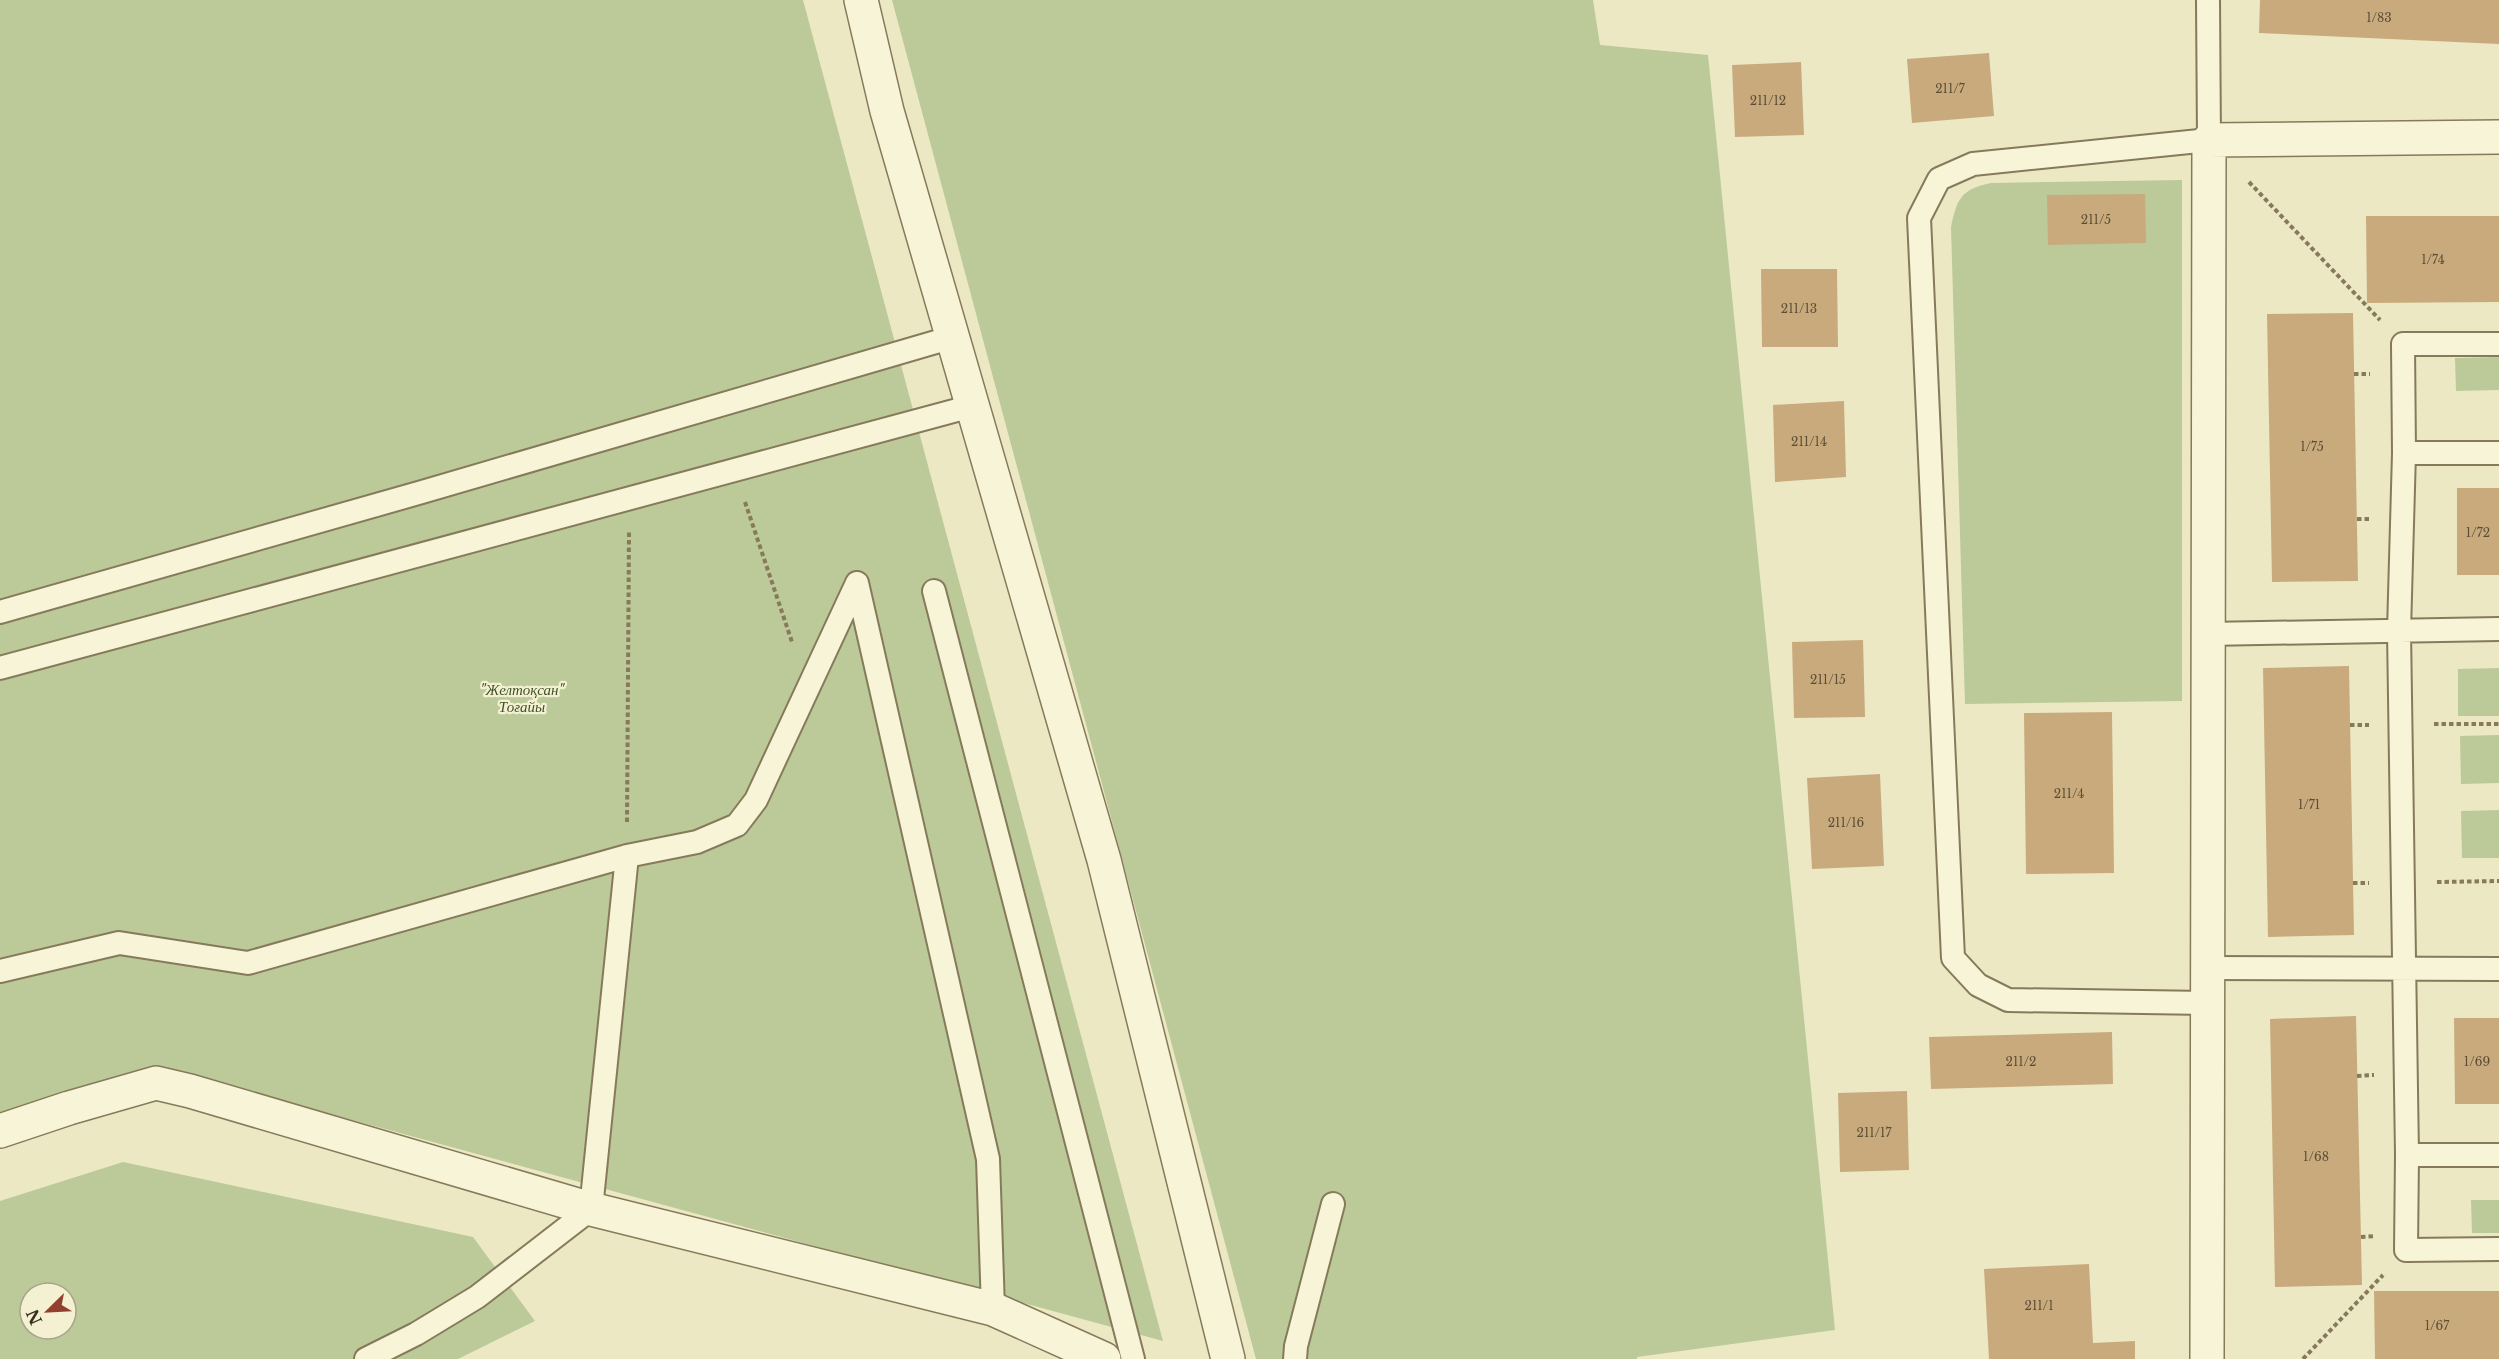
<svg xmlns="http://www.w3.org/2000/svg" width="2499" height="1359" font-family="'Libre Baskerville',serif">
  <rect width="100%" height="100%" fill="#ece8c4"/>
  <path fill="#bbca98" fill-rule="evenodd" d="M 0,0 L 803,0 L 1163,1341 L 161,1068 L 0,1122 Z
    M 892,0 L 1593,0 L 1600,45 L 1708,55 L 1835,1330 L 1637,1357 L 1637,1359 L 1256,1359 Z
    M 2182,180 L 2182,701 L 1965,704 L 1951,227 C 1957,199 1961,189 1991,183 Z
    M 2499,357 L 2499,390 L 2456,391 L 2455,358 Z
    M 2499,668 L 2499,716 L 2458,716 L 2458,669 Z
    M 2499,735 L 2499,783 L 2461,784 L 2460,736 Z
    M 2499,810 L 2499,858 L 2462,858 L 2461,811 Z
    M 123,1162 L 473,1237 L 535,1321 L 458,1359 L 0,1359 L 0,1201 ZM 30,1293 L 66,1293 L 66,1329 L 30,1329 Z
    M 2471,1200 L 2499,1200 L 2499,1233 L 2472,1233 Z"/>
  <path fill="#c9aa7c" d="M 2260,0 L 2499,0 L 2499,44 L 2259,33 Z
    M 1989,53 L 1994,116 L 1912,123 L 1907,59 Z
    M 1801,62 L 1804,135 L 1735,137 L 1732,65 Z
    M 2145,194 L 2146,243 L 2048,245 L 2047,195 Z
    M 2366,216 L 2499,216 L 2499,302 L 2367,303 Z
    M 1761,269 L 1837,269 L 1838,347 L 1762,347 Z
    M 2353,313 L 2358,581 L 2272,582 L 2267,314 Z
    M 1844,401 L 1846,477 L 1775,482 L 1773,405 Z
    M 2457,488 L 2499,488 L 2499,575 L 2457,575 Z
    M 1863,640 L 1865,717 L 1794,718 L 1792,642 Z
    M 2349,666 L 2354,935 L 2268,937 L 2263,668 Z
    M 2112,712 L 2114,873 L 2026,874 L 2024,713 Z
    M 1880,774 L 1884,866 L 1812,869 L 1807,778 Z
    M 2356,1016 L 2362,1285 L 2275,1287 L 2270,1019 Z
    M 2454,1018 L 2499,1018 L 2499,1104 L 2455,1104 Z
    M 2112,1032 L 2113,1084 L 1931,1089 L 1929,1037 Z
    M 1907,1091 L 1909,1170 L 1840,1172 L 1838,1093 Z
    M 2089,1264 L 2093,1343 L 2135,1341 L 2135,1359 L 1989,1359 L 1984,1269 Z
    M 2374,1291 L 2499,1291 L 2499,1359 L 2375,1359 Z"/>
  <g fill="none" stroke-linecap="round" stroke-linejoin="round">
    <g stroke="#867a5b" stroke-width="26">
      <path id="lane" d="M 2404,453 L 2403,344 L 2499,344
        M 2499,453 L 2404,453 L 2399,631 L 2407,1155 L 2499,1155
        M 857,583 L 988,1159 L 993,1309
        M 934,591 L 1133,1359
        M 0,612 L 422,492 L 953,337
        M 2207,634 L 2499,629
        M 0,668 L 972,406
        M 2206,968 L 2499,969
        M 0,971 L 119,943 L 248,963 L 627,856 L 697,842 L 737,825 L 756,800 L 857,583
        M 2206,1003 L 2008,1000 L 1978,985 L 1953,958 L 1919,218 L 1939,179 L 1973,164 L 2209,140 L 2208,0
        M 2407,1155 L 2406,1250 L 2499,1249
        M 366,1359 L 416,1334 L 477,1297 L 591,1209 L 627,856
        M 1295,1359 L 1296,1346 L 1333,1204"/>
    </g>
    <g stroke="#867a5b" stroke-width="36">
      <path id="street" d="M 861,0 L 887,111 L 1104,860 L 1228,1359
        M 0,1131 L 69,1108 L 156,1083 L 190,1091 L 591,1209 L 993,1309 L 1104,1359
        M 2207,1359 L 2209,140 L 2499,137"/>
    </g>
    <path stroke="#867a5b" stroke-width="4" stroke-dasharray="4.5 3" stroke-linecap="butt" d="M 2249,182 L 2380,320
      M 2354,374 L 2370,374
      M 745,502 L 792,642
      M 2357,519 L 2369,519
      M 2434,724 L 2499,724
      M 2350,725 L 2369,725
      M 627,822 L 629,532
      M 2437,882 L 2499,881
      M 2353,883 L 2369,883
      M 2357,1076 L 2374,1075
      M 2361,1237 L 2375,1236
      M 2303,1359 L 2383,1275"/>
    <use href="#lane" stroke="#f7f4d7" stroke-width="22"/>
    <use href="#street" stroke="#f7f4d7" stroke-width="33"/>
  </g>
  <g text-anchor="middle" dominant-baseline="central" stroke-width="4.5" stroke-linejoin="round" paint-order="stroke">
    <g font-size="12" fill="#5c4e36">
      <text x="2379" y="17">1/83</text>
      <text x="1950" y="88">211/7</text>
      <text x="1768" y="100">211/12</text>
      <text x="2096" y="219">211/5</text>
      <text x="2433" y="259">1/74</text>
      <text x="1799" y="308">211/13</text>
      <text x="1809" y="441">211/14</text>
      <text x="2312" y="446">1/75</text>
      <text x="2478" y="532">1/72</text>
      <text x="1828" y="679">211/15</text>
      <text x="2069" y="793">211/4</text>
      <text x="2309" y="804">1/71</text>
      <text x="1846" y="822">211/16</text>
      <text x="2021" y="1061">211/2</text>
      <text x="2477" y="1061">1/69</text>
      <text x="1874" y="1132">211/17</text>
      <text x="2316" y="1156">1/68</text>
      <text x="2039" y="1305">211/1</text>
      <text x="2437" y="1325">1/67</text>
    </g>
    <g font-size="15" font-style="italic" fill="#3f5226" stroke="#f4f1d3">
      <text x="522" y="689">"Желтоқсан"<tspan x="522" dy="17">Тоғайы</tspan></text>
    </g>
  </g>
  <g transform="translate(48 1311) rotate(246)"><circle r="28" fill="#f4f1d3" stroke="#a8a38b" stroke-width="1.5"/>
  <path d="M0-4.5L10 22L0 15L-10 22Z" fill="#92402e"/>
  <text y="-9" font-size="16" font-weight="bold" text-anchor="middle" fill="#372f1f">N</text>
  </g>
</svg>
